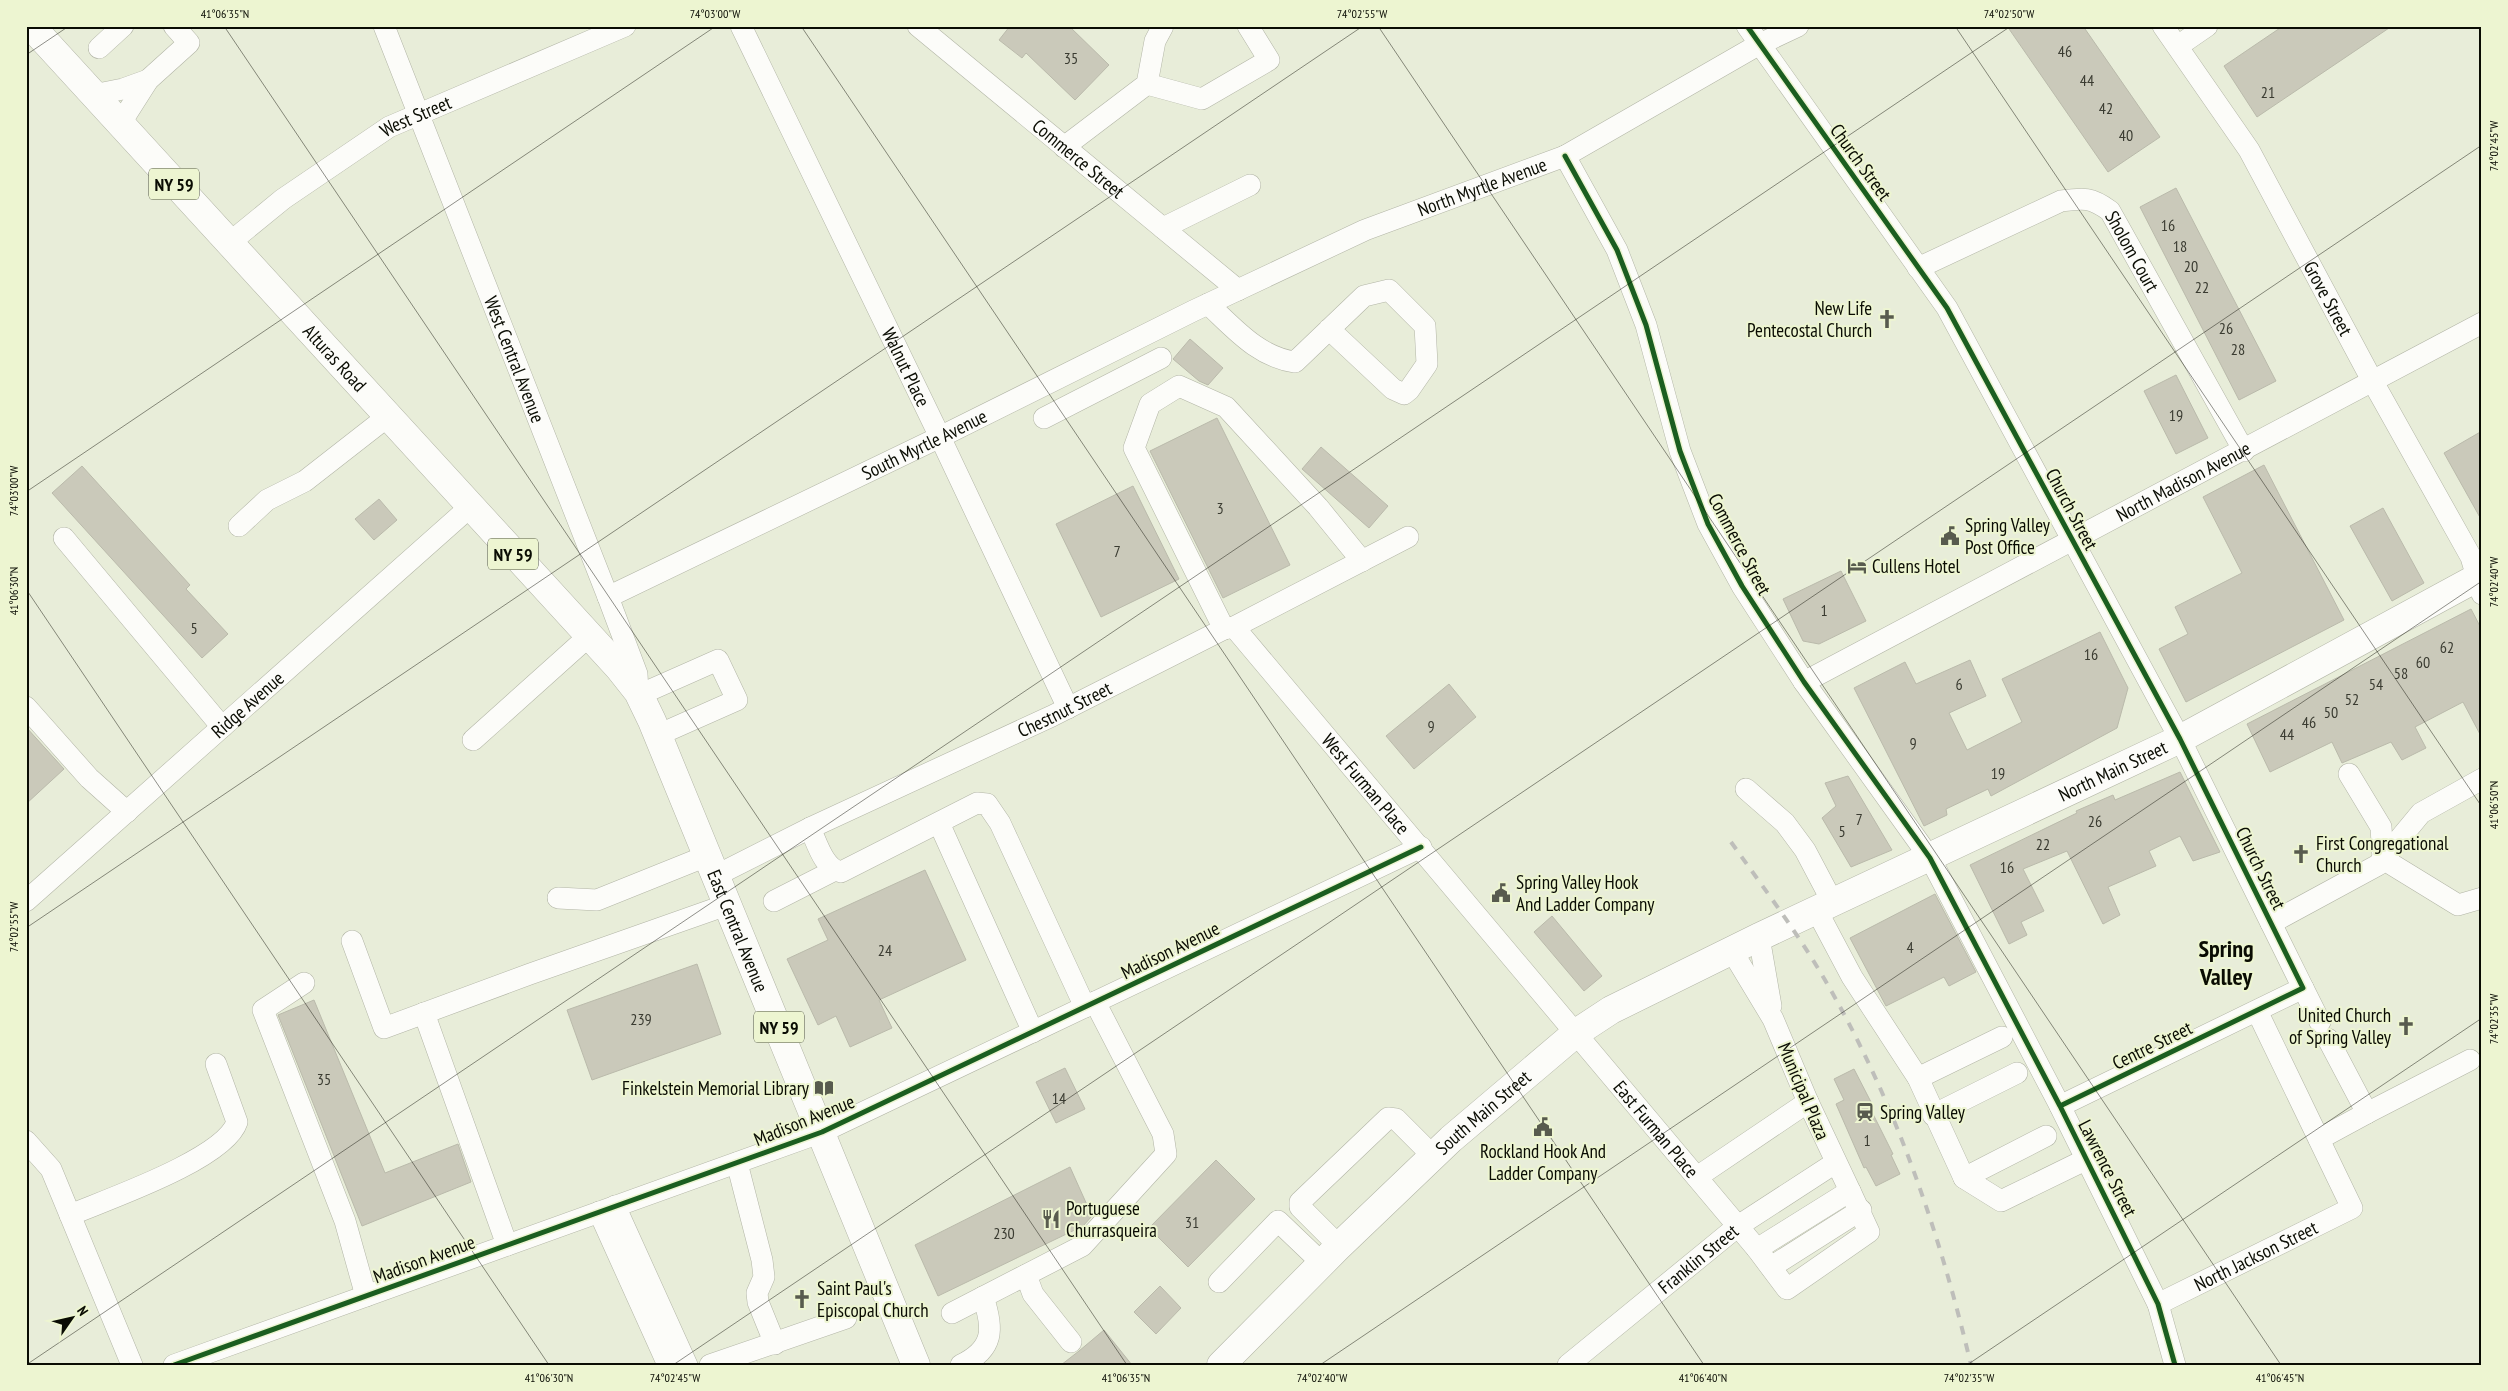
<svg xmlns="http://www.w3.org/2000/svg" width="2508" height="1391" font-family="'PT Sans Narrow',sans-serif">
  <rect width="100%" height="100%" fill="#e8edd9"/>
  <path fill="#cac9ba" stroke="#babaab" d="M 1010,26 L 1069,26 L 1109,65 L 1075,100 L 1026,53 L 1022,58 L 999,40 Z
    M 2007,26 L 2083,26 L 2160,137 L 2108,172 Z
    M 2283,26 L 2392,26 L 2257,117 L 2224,66 Z
    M 2176,188 L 2276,381 L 2239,400 L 2140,207 Z
    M 1190,339 L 1223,368 L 1208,385 L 1199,381 L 1173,359 Z
    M 2176,375 L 2208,438 L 2176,454 L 2144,391 Z
    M 1217,418 L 1290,565 L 1223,598 L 1150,451 Z
    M 2482,431 L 2482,521 L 2444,453 Z
    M 1321,447 L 1388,506 L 1369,528 L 1302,469 Z
    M 2264,465 L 2344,620 L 2186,702 L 2159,649 L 2188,634 L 2175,607 L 2242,573 L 2203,497 Z
    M 82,466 L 190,585 L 186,589 L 228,634 L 202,658 L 52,493 Z
    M 1133,486 L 1179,579 L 1101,617 L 1056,524 Z
    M 379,499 L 397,520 L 374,540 L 355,519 Z
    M 2383,508 L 2424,583 L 2392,601 L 2350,526 Z
    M 1841,571 L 1866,621 L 1819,644 L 1803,641 L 1783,599 Z
    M 2471,609 L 2482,630 L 2482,738 L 2463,702 L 2415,727 L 2426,748 L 2402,760 L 2391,742 L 2342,763 L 2332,742 L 2270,772 L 2247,724 Z
    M 2100,632 L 2128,688 L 2117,728 L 1991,796 L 1988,789 L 1946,809 L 1947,815 L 1924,826 L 1854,688 L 1905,662 L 1916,684 L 1970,660 L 1986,696 L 1949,713 L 1967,750 L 2022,722 L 2002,679 Z
    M 1449,684 L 1476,717 L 1414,769 L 1386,736 Z
    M 26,727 L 64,769 L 26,804 Z
    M 2180,772 L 2220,852 L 2193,861 L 2180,836 L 2149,851 L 2156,866 L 2108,887 L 2120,915 L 2103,924 L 2067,851 L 2023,869 L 2044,911 L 2021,922 L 2027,935 L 2009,944 L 1970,865 L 2077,813 L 2076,811 L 2113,795 L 2115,800 Z
    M 1848,776 L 1892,850 L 1851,867 L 1822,818 L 1836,806 L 1825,783 Z
    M 925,870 L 966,960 L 879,1000 L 892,1028 L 850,1047 L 836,1016 L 818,1025 L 787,959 L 828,940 L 818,919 Z
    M 1935,894 L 1976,972 L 1949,986 L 1944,977 L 1886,1006 L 1850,938 Z
    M 1552,916 L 1602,976 L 1584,991 L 1534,932 Z
    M 697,964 L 721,1034 L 592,1080 L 567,1010 Z
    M 314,1000 L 385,1173 L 458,1144 L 471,1182 L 362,1226 L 278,1015 Z
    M 1065,1068 L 1085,1109 L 1056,1123 L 1036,1082 Z
    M 1854,1069 L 1871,1102 L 1868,1104 L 1893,1154 L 1891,1155 L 1900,1174 L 1876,1186 L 1866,1167 L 1864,1168 L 1836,1104 L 1844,1100 L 1834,1079 Z
    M 1216,1160 L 1255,1199 L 1188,1267 L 1149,1228 Z
    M 1070,1167 L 1092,1216 L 1083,1226 L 938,1296 L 915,1245 Z
    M 1160,1286 L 1181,1308 L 1156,1334 L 1134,1312 Z
    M 1104,1330 L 1132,1365 L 1061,1365 L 1079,1351 Z"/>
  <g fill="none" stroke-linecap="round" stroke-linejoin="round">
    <g stroke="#b2b5a6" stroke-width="22">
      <g id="minor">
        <path id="s1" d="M 384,26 L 608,597 L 637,674 L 638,692"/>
        <path id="s2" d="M 741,26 L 940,437 L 1068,708"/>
        <path id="s3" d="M 918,26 L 1238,290"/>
        <path d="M 1747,26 L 1947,308 L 2180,739 L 2303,988 L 2060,1106"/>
        <path id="s4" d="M 2163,26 L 2249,150 L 2373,382 L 2471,557 L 2482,594"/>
        <path d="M 2178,46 L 2207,26"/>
        <path d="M 99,48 L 123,26"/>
        <path d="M 1147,84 L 1202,99 L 1269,60 L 1248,26"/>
        <path d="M 93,95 L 123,89 L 148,80"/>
        <path d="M 120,124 L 148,80 L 189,43 L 174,26"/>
        <path d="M 1064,147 L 1147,84 L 1155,41 L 1163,26"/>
        <path d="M 1565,156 L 1617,250 L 1646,325 L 1680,451 L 1708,524 L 1742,586 L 1804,682 L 1930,858 L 2060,1106 L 2158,1304 L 2175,1365"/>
        <path d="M 1163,228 L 1250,185"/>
        <path id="s5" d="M 228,244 L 283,199 L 389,127 L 625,26"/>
        <path id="s6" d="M 1918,268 L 2061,201 C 2084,198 2091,197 2110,211 L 2244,451"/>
        <path d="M 1208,304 C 1234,328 1258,357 1295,362 L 1364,296 L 1389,290 L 1425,326 L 1427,364 L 1409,390 L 1404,394 L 1393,389 L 1329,329"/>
        <path d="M 1044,418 L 1161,358"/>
        <path d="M 239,526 L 267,500 L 305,481 L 387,417"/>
        <path d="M 64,538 L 222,727"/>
        <path id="s7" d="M 608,597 L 940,437 L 1193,311 L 1365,230 L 1565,156 L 1758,45 L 1798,26"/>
        <path id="s8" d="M 1234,627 L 1757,1249 L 1850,1191 L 1808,1102 L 1773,1019 L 1732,951"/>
        <path d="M 1224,629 L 1134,448 L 1150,404 L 1179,386 L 1226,407 L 1318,507 L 1362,561"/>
        <path id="s9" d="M 1804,682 L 2482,323"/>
        <path d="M 639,695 L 718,660 L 737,700 L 658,735"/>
        <path d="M 26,707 L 89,778 L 127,812"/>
        <path d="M 473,740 L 589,636"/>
        <path d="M 2349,774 L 2381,827 L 2383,859 L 2458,905 L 2482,898"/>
        <path d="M 1746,789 L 1785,823 L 1805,850 L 1833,903"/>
        <path d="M 939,823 L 1033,1032"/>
        <path d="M 810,828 C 817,843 824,869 841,872 L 977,803 L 987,804 L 1000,823 L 1085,1007"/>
        <path id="s10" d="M 717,875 L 810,828 L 1052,716 L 1224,629 L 1234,627 L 1408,537"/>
        <path d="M 558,898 L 597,900 L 709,855"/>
        <path id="s11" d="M 26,901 L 470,507"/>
        <path d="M 774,901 L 833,871"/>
        <path d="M 1817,911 L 1852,977 L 1918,1078 L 1964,1178 L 2046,1136"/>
        <path d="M 2271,923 L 2378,865 L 2421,813 L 2482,779"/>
        <path d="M 1759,937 L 1771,1006"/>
        <path d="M 352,941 L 384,1028 L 530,974 L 729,904"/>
        <path d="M 304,983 L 263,1010 L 345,1221 L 366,1296"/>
        <path d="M 2303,988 L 2320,1022"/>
        <path d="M 424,1013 L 507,1245"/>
        <path d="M 2328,1039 L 2367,1113 L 2470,1060"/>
        <path d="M 1918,1078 L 2002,1037"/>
        <path d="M 1933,1115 L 2017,1073"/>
        <path d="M 2319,1139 L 2367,1113"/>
        <path d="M 26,1141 L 51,1169 L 132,1365"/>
        <path d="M 737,1163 L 762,1260 L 764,1277 L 757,1293 L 758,1302 L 775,1344"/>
        <path d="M 1697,1177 L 1808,1102"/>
        <path d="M 1964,1178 L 2001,1201 L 2087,1159"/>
        <path d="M 615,1206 L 687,1365"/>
        <path d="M 599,1212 L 668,1365"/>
        <path d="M 70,1215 C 108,1199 225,1159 237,1122 L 216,1064"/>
        <path d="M 1339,1246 L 1300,1207 L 1300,1202 L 1388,1118 L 1396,1119 L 1433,1156"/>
        <path d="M 1757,1249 L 1787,1289 L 1869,1232 L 1850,1191"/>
        <path d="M 1771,1267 L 1861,1210"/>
        <path d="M 1026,1275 L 1033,1294 L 1071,1342"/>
        <path d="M 1219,1282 L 1278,1221 L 1322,1263"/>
        <path id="s12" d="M 2158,1304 L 2352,1208 L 2257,1011"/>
        <path d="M 952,1313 L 1082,1246 L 1166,1154 L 1163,1134 L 1095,1002"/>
        <path d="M 174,1365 L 822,1132 L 1421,847"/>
        <path d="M 710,1365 L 846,1318"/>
        <path d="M 961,1365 C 994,1349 994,1329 983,1297"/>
        <path id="s13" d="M 1568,1365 L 1738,1226 L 1835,1163"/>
      </g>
    </g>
    <g stroke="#b2b5a6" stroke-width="29">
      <g id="major">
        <path id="s14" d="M 31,26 L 619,668 L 638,692 L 652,721 L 916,1365"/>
        <path id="s15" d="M 1221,1365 L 1337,1248 L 1451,1139 L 1576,1033 L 1611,1010 L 1759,937 L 2180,739 L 2482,575"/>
      </g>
    </g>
    <use href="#minor" stroke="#fcfcf9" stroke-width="21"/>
    <use href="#major" stroke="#fcfcf9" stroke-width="28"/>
    <path stroke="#bebeba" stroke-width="4" stroke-dasharray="9 9" stroke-linecap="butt" d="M 1731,842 C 1763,887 1797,932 1825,980 C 1895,1101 1939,1230 1971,1365"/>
    <g stroke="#edf5d1" stroke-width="8">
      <path id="cycleway" d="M 1747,26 L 1947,308 L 2180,739 L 2303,988 L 2060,1106
        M 1565,156 L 1617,250 L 1646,325 L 1680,451 L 1708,524 L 1742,586 L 1804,682 L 1930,858 L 2060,1106 L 2158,1304 L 2175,1365
        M 174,1365 L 822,1132 L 1421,847"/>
    </g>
    <use href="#cycleway" stroke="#1b5e20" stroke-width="5"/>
  </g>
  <path fill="none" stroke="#0a0c03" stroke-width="1" stroke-opacity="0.45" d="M 224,26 L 1127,1365M 801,26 L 1704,1365M 1378,26 L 2281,1365M 1955,26 L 2482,807M 26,55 L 69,26M 26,492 L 716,26M 26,589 L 549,1365M 26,928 L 1363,26M 26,1365 L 2011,26M 673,1365 L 2482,145M 1320,1365 L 2482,581M 1967,1365 L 2482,1018"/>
  <defs>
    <g id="church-bare" transform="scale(1.5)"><path d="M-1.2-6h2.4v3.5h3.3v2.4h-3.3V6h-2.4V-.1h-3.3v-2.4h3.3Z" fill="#585b4e" stroke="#edf5d1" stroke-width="2.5" paint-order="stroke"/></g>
    <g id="civic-bare" transform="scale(1.5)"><path d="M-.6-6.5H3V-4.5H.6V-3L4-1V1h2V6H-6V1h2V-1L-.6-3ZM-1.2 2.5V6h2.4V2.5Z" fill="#585b4e" stroke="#edf5d1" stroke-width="2.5" paint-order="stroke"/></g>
    <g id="hotel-bare" transform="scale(1.5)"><path d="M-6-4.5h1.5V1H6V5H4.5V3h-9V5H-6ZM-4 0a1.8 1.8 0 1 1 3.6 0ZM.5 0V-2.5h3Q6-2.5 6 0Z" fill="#585b4e" stroke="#edf5d1" stroke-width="2.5" paint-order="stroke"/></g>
    <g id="library-bare" transform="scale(1.5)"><path d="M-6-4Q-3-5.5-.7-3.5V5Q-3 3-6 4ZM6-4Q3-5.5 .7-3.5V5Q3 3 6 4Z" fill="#585b4e" stroke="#edf5d1" stroke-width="2.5" paint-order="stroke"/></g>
    <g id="station-bare" transform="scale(1.5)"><path d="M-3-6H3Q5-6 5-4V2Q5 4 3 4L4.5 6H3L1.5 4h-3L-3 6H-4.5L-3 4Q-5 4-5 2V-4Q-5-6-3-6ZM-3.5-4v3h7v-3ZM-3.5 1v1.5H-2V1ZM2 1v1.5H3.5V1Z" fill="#585b4e" stroke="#edf5d1" stroke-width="2.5" paint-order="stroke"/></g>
    <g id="restaurant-bare" transform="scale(1.5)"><path d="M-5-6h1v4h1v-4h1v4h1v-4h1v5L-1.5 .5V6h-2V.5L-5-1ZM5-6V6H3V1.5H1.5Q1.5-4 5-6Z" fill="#585b4e" stroke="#edf5d1" stroke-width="2.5" paint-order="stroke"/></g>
  </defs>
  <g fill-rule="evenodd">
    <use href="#church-bare" x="1887" y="319"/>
    <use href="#civic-bare" x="1950" y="536"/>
    <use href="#hotel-bare" x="1857" y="566"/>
    <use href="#church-bare" x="2301" y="854"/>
    <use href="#civic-bare" x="1501" y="893"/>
    <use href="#church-bare" x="2406" y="1026"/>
    <use href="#library-bare" x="824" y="1088"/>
    <use href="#station-bare" x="1865" y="1112"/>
    <use href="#civic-bare" x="1543" y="1127"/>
    <use href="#restaurant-bare" x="1051" y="1219"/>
    <use href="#church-bare" x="802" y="1299"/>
  </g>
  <g text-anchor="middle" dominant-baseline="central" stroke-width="4" stroke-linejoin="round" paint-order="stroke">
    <g font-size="16" fill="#3a3b31">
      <text x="2065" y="51">46</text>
      <text x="1071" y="58">35</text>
      <text x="2087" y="80">44</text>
      <text x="2268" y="92">21</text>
      <text x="2106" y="108">42</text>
      <text x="2126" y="135">40</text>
      <text x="2168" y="225">16</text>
      <text x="2180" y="246">18</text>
      <text x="2191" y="266">20</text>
      <text x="2202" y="287">22</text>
      <text x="2226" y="328">26</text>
      <text x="2238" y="349">28</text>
      <text x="2176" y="415">19</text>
      <text x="1220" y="508">3</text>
      <text x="1117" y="551">7</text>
      <text x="1824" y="610">1</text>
      <text x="194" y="628">5</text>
      <text x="2447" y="647">62</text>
      <text x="2091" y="654">16</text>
      <text x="2423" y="662">60</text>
      <text x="2401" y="673">58</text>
      <text x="1959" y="684">6</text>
      <text x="2376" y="684">54</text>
      <text x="2352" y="699">52</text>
      <text x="2331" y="712">50</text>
      <text x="2309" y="722">46</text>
      <text x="1431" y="726">9</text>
      <text x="2287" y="734">44</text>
      <text x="1913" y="743">9</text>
      <text x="1998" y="773">19</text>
      <text x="1859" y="819">7</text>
      <text x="2095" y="821">26</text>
      <text x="1842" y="831">5</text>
      <text x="2043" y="844">22</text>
      <text x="2007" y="867">16</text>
      <text x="1910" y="947">4</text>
      <text x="885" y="950">24</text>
      <text x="641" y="1019">239</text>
      <text x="324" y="1079">35</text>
      <text x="1059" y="1098">14</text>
      <text x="1867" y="1140">1</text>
      <text x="1192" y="1222">31</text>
      <text x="1004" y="1233">230</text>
    </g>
    <g fill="#edf5d1" stroke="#4e5241" stroke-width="1">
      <rect x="149" y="168.5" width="50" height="31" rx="4"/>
      <rect x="488" y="538.5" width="50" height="31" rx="4"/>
      <rect x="754" y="1011.5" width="50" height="31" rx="4"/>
    </g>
    <g font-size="18" font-weight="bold" fill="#0a0c03">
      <text x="174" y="184">NY 59</text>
      <text x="513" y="554">NY 59</text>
      <text x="779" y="1027">NY 59</text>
    </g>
    <g font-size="19" fill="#0a0c03" stroke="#edf5d1">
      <text stroke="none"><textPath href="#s5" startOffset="228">West Street</textPath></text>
      <text stroke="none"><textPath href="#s3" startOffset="208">Commerce Street</textPath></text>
      <text transform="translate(1861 162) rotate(54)">Church Street</text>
      <text stroke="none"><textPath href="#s7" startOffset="966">North Myrtle Avenue</textPath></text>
      <text stroke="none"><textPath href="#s6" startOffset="256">Sholom Court</textPath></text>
      <text stroke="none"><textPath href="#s4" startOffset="319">Grove Street</textPath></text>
      <text stroke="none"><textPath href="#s1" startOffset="358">West Central Avenue</textPath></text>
      <text stroke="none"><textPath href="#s14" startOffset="450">Alturas Road</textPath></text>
      <text stroke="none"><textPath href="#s2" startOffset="379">Walnut Place</textPath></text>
      <text stroke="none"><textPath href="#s7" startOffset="351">South Myrtle Avenue</textPath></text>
      <text stroke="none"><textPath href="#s9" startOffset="429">North Madison Avenue</textPath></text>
      <text transform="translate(2072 509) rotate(62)">Church Street</text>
      <text transform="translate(1740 544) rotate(62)">Commerce Street</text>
      <text stroke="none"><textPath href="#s11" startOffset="296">Ridge Avenue</textPath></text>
      <text stroke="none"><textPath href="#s10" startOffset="385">Chestnut Street</textPath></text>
      <text stroke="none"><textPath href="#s15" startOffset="1084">North Main Street</textPath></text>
      <text stroke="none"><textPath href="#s8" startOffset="205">West Furman Place</textPath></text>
      <text transform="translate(2261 868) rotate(64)">Church Street</text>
      <text stroke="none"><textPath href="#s14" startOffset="1160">East Central Avenue</textPath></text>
      <text transform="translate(1170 950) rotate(-26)">Madison Avenue</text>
      <text transform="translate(2152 1045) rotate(-26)">Centre Street</text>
      <text transform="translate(1804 1091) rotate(67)">Municipal Plaza</text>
      <text stroke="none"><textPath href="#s15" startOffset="364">South Main Street</textPath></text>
      <text transform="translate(804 1120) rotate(-22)">Madison Avenue</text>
      <text stroke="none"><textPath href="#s8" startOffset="656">East Furman Place</textPath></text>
      <text transform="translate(2108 1168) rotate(63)">Lawrence Street</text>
      <text stroke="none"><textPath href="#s12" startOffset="109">North Jackson Street</textPath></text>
      <text transform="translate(424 1259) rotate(-20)">Madison Avenue</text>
      <text stroke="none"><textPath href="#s13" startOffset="168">Franklin Street</textPath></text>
    </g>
    <g font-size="19" fill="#0a0c03" stroke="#edf5d1" text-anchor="start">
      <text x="1872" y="308" text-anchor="end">New Life<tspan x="1872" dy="22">Pentecostal Church</tspan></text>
      <text x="1965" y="525">Spring Valley<tspan x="1965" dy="22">Post Office</tspan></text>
      <text x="1872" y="566">Cullens Hotel</text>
      <text x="2316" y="843">First Congregational<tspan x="2316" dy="22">Church</tspan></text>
      <text x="1516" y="882">Spring Valley Hook<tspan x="1516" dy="22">And Ladder Company</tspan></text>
      <text x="2391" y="1015" text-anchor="end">United Church<tspan x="2391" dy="22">of Spring Valley</tspan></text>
      <text x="809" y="1088" text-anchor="end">Finkelstein Memorial Library</text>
      <text x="1880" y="1112">Spring Valley</text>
      <text x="1543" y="1151" text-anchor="middle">Rockland Hook And<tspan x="1543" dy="22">Ladder Company</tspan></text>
      <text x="1066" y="1208">Portuguese<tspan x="1066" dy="22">Churrasqueira</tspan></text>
      <text x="817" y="1288">Saint Paul's<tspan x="817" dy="22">Episcopal Church</tspan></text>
    </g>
    <g font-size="24" font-weight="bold" fill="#0a0c03" stroke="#edf5d1">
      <text x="2226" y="948">Spring<tspan x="2226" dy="28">Valley</tspan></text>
    </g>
  </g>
  <rect width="2508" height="1391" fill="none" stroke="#edf5d1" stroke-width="55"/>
  <g transform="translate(72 1318) rotate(56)" stroke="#edf5d1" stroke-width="4" paint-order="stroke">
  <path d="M0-4L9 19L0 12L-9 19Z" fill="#0a0c03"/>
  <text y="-8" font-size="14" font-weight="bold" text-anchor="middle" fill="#0a0c03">N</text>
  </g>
  <rect x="28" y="28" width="2452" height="1336" fill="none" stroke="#0a0c03" stroke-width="2"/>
  <g font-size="12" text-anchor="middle" fill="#0a0c03">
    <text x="225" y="18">41°06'35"N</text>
    <text x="715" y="18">74°03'00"W</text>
    <text x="1362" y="18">74°02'55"W</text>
    <text x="2009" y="18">74°02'50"W</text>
    <text transform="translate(2494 146) rotate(-90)" y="4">74°02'45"W</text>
    <text transform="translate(14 491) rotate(-90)" y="4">74°03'00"W</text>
    <text transform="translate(2494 582) rotate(-90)" y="4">74°02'40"W</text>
    <text transform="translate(14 591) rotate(-90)" y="4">41°06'30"N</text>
    <text transform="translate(2494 805) rotate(-90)" y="4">41°06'50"N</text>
    <text transform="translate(14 927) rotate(-90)" y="4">74°02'55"W</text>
    <text transform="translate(2494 1019) rotate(-90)" y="4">74°02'35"W</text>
    <text x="549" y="1382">41°06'30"N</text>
    <text x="675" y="1382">74°02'45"W</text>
    <text x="1126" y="1382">41°06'35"N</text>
    <text x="1322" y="1382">74°02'40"W</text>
    <text x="1703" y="1382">41°06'40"N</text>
    <text x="1969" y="1382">74°02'35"W</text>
    <text x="2280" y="1382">41°06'45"N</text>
  </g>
</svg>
